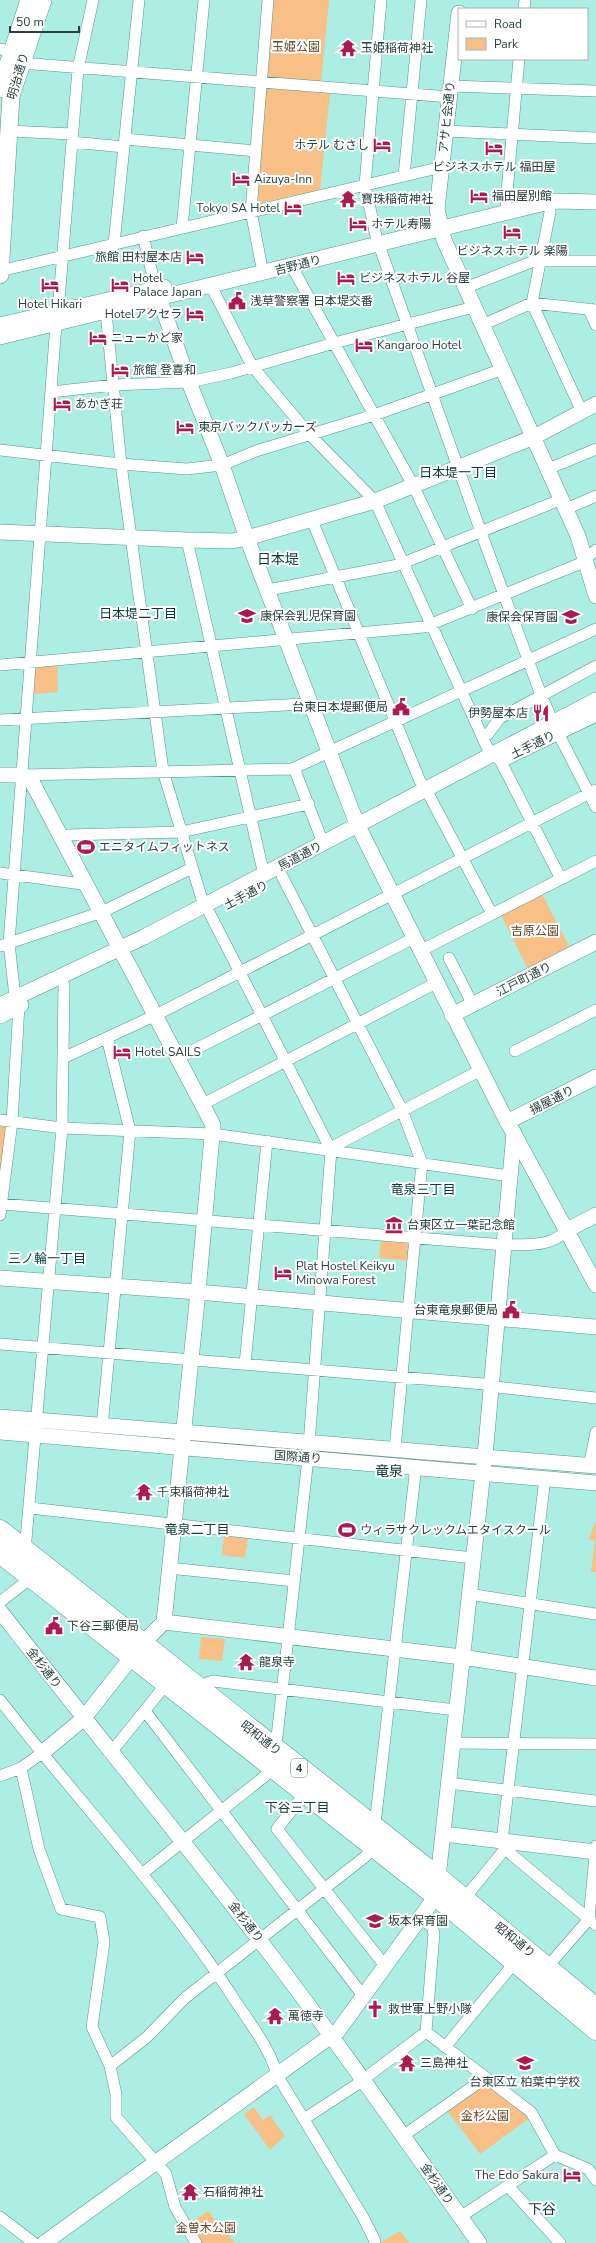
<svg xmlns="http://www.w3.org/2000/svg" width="596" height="2243" font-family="'Nunito Sans','Noto Sans JP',sans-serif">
  <rect width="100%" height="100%" fill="#acede4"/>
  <path fill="#f8bf86" d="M 272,0 L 329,0 L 321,83 L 265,79 Z
    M 265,87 L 330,93 L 320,190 L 255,204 Z
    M 57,665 L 58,692 L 34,694 L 35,668 Z
    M 542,894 L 570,948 L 528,969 L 501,915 Z
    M 0,1126 L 6,1127 L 0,1185 Z
    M 381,1241 L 412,1244 L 410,1261 L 379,1258 Z
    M 596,1520 L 596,1572 L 591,1572 L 595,1541 L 589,1539 Z
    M 224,1535 L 248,1538 L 245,1558 L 222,1555 Z
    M 201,1637 L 225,1639 L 222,1661 L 199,1659 Z
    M 484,2082 L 531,2117 L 480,2154 L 446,2109 Z
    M 254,2107 L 263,2120 L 270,2115 L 285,2136 L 270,2150 L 244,2114 Z
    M 208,2211 L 235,2243 L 201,2243 L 190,2224 Z
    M 400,2231 L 409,2243 L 380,2243 Z"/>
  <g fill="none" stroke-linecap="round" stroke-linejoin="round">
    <g stroke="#56958d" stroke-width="12">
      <path id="street" d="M 524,9 L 525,0
        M 0,49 L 12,51
        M 21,63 L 450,97
        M 451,86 L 596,91
        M 9,131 L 72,134
        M 446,131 L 596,138
        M 125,139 L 256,151
        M 72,142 L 124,147
        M 404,176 L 421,0
        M 549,202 L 550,212 L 532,303 L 582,412
        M 506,203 L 519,59
        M 182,228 L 204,0
        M 143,236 L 156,289
        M 376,236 L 365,185 L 381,0
        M 114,244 L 139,0
        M 379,245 L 482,535 L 541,695 L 553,722
        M 261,263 L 251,211 L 268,0
        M 292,267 L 413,485 L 472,609
        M 0,271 L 442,167
        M 211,286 L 252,366 L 310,435 L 375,501 L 486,745 L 491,754 L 500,760 L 561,879
        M 465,288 L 534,261 L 596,261
        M 591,309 L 591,314 L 596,325
        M 58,312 L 78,69 L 93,0
        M 106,312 L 121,464 L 163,771 L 204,906
        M 482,325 L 532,303 L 596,310
        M 51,392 L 114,385 L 189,382 L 231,373 L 334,343 L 474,307
        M 0,450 L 121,464 L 187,469 L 222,465 L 256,451 L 374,415 L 503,369
        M 548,469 L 596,449
        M 566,509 L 596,496
        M 311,518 L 420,781 L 426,789
        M 187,540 L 264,875
        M 268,590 L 398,565 L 562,499
        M 0,665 L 424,627 L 579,564 L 596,550
        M 0,720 L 304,704 L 310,702
        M 558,733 L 596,807
        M 483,736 L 488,734 L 500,718 L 596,666
        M 294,768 L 323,843
        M 23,775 L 292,769 L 596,629
        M 430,797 L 492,914
        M 63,837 L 68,835 L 181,832 L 309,804
        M 0,873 L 82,884 L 86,882
        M 282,876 L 402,1110 L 422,1163 L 395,1449
        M 210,914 L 331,1150 L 308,1458 L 277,1737 L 271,1745
        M 0,946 L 102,912 L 192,868
        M 420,951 L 596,861
        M 449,958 L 473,1005
        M 15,997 L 9,943 L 56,324
        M 515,1051 L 596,1010
        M 63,1058 L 156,1015 L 596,790
        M 178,1058 L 414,938
        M 203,1104 L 436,983
        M 0,1120 L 62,1128 L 213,1134 L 510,1176
        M 331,1150 L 336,1145 L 481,1070
        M 1,1204 L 504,1245 C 527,1244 550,1248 567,1230
        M 0,1215 L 12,1122 L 19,1006
        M 0,1344 L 484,1384 L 496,1387 L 596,1398
        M 245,1364 L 267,1141
        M 102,1427 L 130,1131 L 107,1038
        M 589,1466 L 596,1432
        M 545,1478 L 502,1841 L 505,1849 L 596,1925
        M 30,1508 L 473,1558
        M 25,1551 L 62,1128 L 64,985
        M 169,1568 L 294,1581
        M 469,1594 L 596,1614
        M 0,1602 L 31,1578
        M 201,1690 L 207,1683 L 213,1681 L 456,1710
        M 0,1700 C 77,1800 165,1892 234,1999 C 249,2022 270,2048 277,2075 L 363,2217 L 375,2241
        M 145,1711 L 364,1997
        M 453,1743 L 596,1744
        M 110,1750 L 117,1745 L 167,1683
        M 21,1768 L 39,1849 L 61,1909 L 100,1917 L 104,1942 L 92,2027 L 110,2066 L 116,2094 L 116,2117 L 166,2174 L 175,2207 L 196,2243
        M 0,1776 L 21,1768 L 42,1753
        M 448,1783 L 596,1801
        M 305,1793 L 277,1829 L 386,1967
        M 370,1823 L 376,1816 L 416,1466
        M 143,1873 L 265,1776 L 272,1767
        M 464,1899 L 505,1849
        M 421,1918 L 432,1927 L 434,1933 L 426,2032
        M 548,1966 L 589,1919 L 596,1846
        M 426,2032 L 531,2112 L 555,2155 L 588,2169 L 596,2180
        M 445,2047 L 515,1962
        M 110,2066 L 147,2037 L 185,1998 L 366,1856 L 372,1847
        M 304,2119 L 356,2085 L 426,2032
        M 403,2136 L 485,2078
        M 508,2186 L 560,2243
        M 0,2217 L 34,2243
        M 460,2217 L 555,2155"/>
    </g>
    <g stroke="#56958d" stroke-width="16">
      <path id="secondary" d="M 459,13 L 437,209 L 444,240 L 578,536 L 596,596
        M 156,289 L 189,382 L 222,465 L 247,538 L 357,824 L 501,1110 L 596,1285
        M 0,325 L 164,287
        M 0,337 L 549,202 L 558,201 L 596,202
        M 0,532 L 187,540 L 232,541 L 247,538 L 375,501 L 534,437 L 596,404
        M 505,758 L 596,714
        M 0,775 L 23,775 L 31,780 L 213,1125 L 198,1292 L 164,1622 L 142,1644 L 83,1719 L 42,1753
        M 0,1005 L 144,937 L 596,700
        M 452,1015 L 596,942
        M 0,1016 L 21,1005
        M 507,1122 L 596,1077
        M 567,1230 L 596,1215
        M 0,1278 L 198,1292 L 596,1327
        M 0,1417 L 596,1466
        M 0,1432 L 596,1483
        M 0,1611 C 84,1719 171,1825 254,1933 C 332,2034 405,2139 479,2243
        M 164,1622 L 462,1657 L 596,1678
        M 443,1834 L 596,1852
        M 44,2243 L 338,2031 L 436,1896 L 486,1445 L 514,1133"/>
    </g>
    <g stroke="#56958d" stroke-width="18">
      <path id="primary" d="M 0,89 L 29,0
        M 0,275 L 11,96 L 43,0"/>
    </g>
    <g stroke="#56958d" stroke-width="21">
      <path id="highway" d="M 0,1530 L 438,1877 L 596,2008
        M 0,1553 L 436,1896 L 596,2030"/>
    </g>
    <use href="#street" stroke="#fff" stroke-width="11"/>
    <use href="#secondary" stroke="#fff" stroke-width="15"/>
    <use href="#primary" stroke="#fff" stroke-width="17"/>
    <use href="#highway" stroke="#fff" stroke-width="20"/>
  </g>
  <defs>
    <g id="temple-bare" transform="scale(1.38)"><path d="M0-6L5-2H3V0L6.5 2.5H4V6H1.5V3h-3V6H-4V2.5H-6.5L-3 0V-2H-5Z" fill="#ab1a51" stroke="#fff" stroke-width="2.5" paint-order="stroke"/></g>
    <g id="hotel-bare" transform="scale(1.38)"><path d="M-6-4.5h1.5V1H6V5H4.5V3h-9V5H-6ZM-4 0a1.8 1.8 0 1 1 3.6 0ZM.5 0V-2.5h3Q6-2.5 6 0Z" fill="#ab1a51" stroke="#fff" stroke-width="2.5" paint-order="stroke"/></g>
    <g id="civic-bare" transform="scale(1.38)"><path d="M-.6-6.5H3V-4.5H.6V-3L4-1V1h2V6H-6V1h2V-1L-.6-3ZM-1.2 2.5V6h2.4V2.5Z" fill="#ab1a51" stroke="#fff" stroke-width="2.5" paint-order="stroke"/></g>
    <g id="school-bare" transform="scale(1.38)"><path d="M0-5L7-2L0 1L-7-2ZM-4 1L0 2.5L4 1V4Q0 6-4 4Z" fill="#ab1a51" stroke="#fff" stroke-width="2.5" paint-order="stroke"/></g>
    <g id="restaurant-bare" transform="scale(1.38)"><path d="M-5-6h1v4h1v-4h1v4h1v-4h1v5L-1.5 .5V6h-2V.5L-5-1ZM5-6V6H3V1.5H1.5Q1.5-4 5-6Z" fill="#ab1a51" stroke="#fff" stroke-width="2.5" paint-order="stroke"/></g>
    <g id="stadium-bare" transform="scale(1.38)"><path d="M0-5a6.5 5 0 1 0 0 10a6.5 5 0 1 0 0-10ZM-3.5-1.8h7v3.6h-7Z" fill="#ab1a51" stroke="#fff" stroke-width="2.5" paint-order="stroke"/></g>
    <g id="museum-bare" transform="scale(1.38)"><path d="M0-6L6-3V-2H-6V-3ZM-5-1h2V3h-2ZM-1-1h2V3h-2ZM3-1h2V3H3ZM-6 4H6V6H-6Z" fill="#ab1a51" stroke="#fff" stroke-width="2.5" paint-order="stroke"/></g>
    <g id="church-bare" transform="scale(1.38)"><path d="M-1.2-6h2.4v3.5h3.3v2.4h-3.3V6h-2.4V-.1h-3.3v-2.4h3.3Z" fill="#ab1a51" stroke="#fff" stroke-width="2.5" paint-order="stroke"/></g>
  </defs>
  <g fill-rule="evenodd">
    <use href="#temple-bare" x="348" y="48"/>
    <use href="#hotel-bare" x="382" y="145"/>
    <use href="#hotel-bare" x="494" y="148"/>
    <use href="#hotel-bare" x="241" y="179"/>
    <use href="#hotel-bare" x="479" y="196"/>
    <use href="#temple-bare" x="348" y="199"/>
    <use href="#hotel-bare" x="293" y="208"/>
    <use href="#hotel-bare" x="358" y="224"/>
    <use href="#hotel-bare" x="512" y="232"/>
    <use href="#hotel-bare" x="195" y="257"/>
    <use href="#hotel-bare" x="346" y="278"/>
    <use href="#hotel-bare" x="50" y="285"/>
    <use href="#hotel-bare" x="120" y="285"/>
    <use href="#civic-bare" x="237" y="301"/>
    <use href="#hotel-bare" x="195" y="314"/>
    <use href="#hotel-bare" x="98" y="338"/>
    <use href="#hotel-bare" x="364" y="345"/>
    <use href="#hotel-bare" x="120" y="370"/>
    <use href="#hotel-bare" x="62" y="404"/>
    <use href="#hotel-bare" x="185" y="427"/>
    <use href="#school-bare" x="247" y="616"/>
    <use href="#school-bare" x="571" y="617"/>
    <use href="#civic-bare" x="401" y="707"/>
    <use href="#restaurant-bare" x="541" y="713"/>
    <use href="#stadium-bare" x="86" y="847"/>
    <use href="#hotel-bare" x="122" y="1052"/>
    <use href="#museum-bare" x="394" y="1225"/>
    <use href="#hotel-bare" x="283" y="1273"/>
    <use href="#civic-bare" x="511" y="1310"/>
    <use href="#temple-bare" x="144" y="1492"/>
    <use href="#stadium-bare" x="347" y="1530"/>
    <use href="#civic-bare" x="54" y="1626"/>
    <use href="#temple-bare" x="246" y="1662"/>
    <use href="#school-bare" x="375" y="1921"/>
    <use href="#church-bare" x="375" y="2009"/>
    <use href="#temple-bare" x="275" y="2016"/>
    <use href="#temple-bare" x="407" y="2063"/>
    <use href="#school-bare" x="525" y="2063"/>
    <use href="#hotel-bare" x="572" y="2175"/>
    <use href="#temple-bare" x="190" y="2192"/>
  </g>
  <g text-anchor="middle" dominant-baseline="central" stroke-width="4" stroke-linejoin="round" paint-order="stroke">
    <rect fill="#fff" stroke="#667976" stroke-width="1" x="291" y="1759" width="16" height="18" rx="3"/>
    <g font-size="11" font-weight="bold" fill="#253f3c">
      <text x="299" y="1768">4</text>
    </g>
    <g font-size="12" fill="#694722" stroke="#fff">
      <text x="296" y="47">玉姫公園</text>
      <text x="535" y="931">吉原公園</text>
      <text x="485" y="2116">金杉公園</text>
      <text x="206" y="2228">金曽木公園</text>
    </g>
    <g font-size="12" fill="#253f3c" stroke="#fff" text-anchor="start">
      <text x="361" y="48">玉姫稲荷神社</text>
      <text x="369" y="145" text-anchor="end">ホテル むさし</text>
      <text x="494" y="167" text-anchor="middle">ビジネスホテル 福田屋</text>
      <text x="254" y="179">Aizuya-Inn</text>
      <text x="492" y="196">福田屋別館</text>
      <text x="361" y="199">寶珠稲荷神社</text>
      <text x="280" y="208" text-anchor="end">Tokyo SA Hotel</text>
      <text x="371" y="224">ホテル寿陽</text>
      <text x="512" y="251" text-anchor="middle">ビジネスホテル 楽陽</text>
      <text x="182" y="257" text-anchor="end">旅館 田村屋本店</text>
      <text x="133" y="278">Hotel<tspan x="133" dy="14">Palace Japan</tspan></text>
      <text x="359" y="278">ビジネスホテル 谷屋</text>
      <text x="250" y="301">浅草警察署 日本堤交番</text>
      <text x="50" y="304" text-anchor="middle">Hotel Hikari</text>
      <text x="182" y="314" text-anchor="end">Hotelアクセラ</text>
      <text x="111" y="338">ニューかど家</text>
      <text x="377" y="345">Kangaroo Hotel</text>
      <text x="133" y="370">旅館 登喜和</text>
      <text x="75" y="404">あかぎ荘</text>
      <text x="198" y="427">東京バックパッカーズ</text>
      <text x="260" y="616">康保会乳児保育園</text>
      <text x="558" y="617" text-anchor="end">康保会保育園</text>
      <text x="388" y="707" text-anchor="end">台東日本堤郵便局</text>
      <text x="528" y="713" text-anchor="end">伊勢屋本店</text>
      <text x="99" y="847">エニタイムフィットネス</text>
      <text x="135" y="1052">Hotel SAILS</text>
      <text x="407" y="1225">台東区立一葉記念館</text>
      <text x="296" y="1266">Plat Hostel Keikyu<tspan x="296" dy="14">Minowa Forest</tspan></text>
      <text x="498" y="1310" text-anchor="end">台東竜泉郵便局</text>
      <text x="157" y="1492">千束稲荷神社</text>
      <text x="360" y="1530">ウィラサクレックムエタイスクール</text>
      <text x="67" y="1626">下谷三郵便局</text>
      <text x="259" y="1662">龍泉寺</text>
      <text x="388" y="1921">坂本保育園</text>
      <text x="388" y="2009">救世軍上野小隊</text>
      <text x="288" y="2016">萬徳寺</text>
      <text x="420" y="2063">三島神社</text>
      <text x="525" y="2082" text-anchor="middle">台東区立 柏葉中学校</text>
      <text x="559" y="2175" text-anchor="end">The Edo Sakura</text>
      <text x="203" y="2192">石稲荷神社</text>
    </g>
    <g font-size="12" fill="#253f3c" stroke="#fff">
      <text transform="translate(18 76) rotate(-74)">明治通り</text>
      <text transform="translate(447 117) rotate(-84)">アサヒ会通り</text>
      <text transform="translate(298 265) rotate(-14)">吉野通り</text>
      <text transform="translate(533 745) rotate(-26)">土手通り</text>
      <text transform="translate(300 856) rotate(-28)">馬道通り</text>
      <text transform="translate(246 895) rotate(-28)">土手通り</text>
      <text transform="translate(524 979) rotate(-27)">江戸町通り</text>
      <text transform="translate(552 1100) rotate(-27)">揚屋通り</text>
      <text transform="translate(298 1457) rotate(4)">国際通り</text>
      <text transform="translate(44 1668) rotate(52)">金杉通り</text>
      <text transform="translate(261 1738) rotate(38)">昭和通り</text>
      <text transform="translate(246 1922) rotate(52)">金杉通り</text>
      <text transform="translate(515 1940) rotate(39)">昭和通り</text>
      <text transform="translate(437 2184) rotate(55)">金杉通り</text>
    </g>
    <g font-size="13" fill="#083d38" stroke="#fff">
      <text x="458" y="473">日本堤一丁目</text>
      <text x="138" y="614">日本堤二丁目</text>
      <text x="423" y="1190">竜泉三丁目</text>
      <text x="47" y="1259">三ノ輪一丁目</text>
      <text x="197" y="1530">竜泉二丁目</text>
      <text x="297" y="1808">下谷三丁目</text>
    </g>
    <g font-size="14" fill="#083d38" stroke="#fff">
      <text x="278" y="559">日本堤</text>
      <text x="389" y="1471">竜泉</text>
      <text x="542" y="2209">下谷</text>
    </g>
  </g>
  <rect x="458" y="8" width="130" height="52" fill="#ffffff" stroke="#a8b2b1"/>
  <rect x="466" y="21" width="20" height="6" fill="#ffffff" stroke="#a8b2b1"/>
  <text x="494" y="28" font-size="12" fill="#253f3c">Road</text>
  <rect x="466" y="38" width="20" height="12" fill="#f8bf86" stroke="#a8b2b1"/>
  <text x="494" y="48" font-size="12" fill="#253f3c">Park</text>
  <path d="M10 26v6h69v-6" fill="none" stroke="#253f3c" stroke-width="2"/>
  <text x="16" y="26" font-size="12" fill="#253f3c" stroke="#ffffff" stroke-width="3" paint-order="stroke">50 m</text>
</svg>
